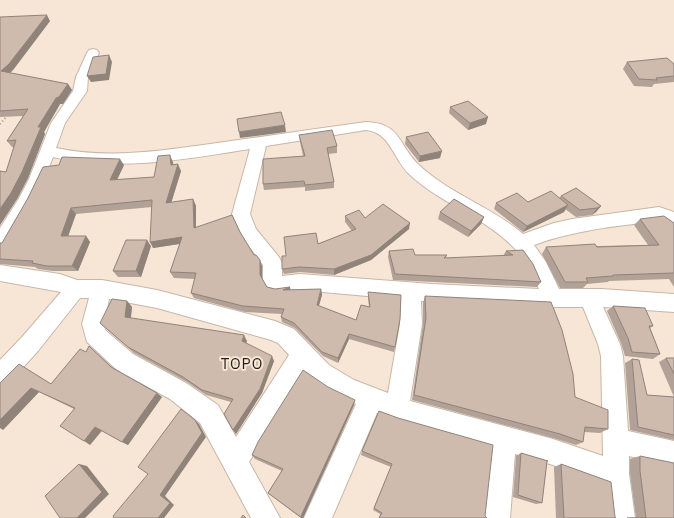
<svg xmlns="http://www.w3.org/2000/svg" width="674" height="518" font-family="'IBM Plex Sans',sans-serif">
  <rect width="100%" height="100%" fill="#f7e6d6"/>
  <g fill="none" stroke-linecap="round" stroke-linejoin="round">
    <g stroke="#c7b7a8" stroke-width="2">
      <path id="minor" d="M 93,49 L 97,50 L 99,53 L 88,77 L 87,91 L 65,123 L 56,148 C 107,159 159,151 210,144 C 262,137 314,129 366,122 C 402,123 398,146 420,166 C 450,194 492,207 523,234 L 554,223 L 572,219 L 659,207 L 674,212 L 674,230 L 668,228 L 659,221 C 617,226 574,230 534,245 L 546,262 L 559,289 L 601,289 L 674,294 L 674,312 L 603,307 L 620,344 L 623,356 L 628,431 L 674,441 L 674,467 L 629,456 L 629,474 L 635,518 L 607,518 L 604,483 L 553,465 L 515,454 L 510,518 L 482,518 L 490,447 L 397,421 L 377,413 L 332,518 L 304,518 L 356,404 C 337,396 319,387 305,372 L 249,462 L 280,518 L 251,518 L 200,423 L 170,399 L 117,370 L 87,342 L 82,324 L 89,298 L 80,298 L 38,351 L 8,384 L 0,387 L 0,360 L 22,337 L 61,292 L 0,281 L 0,265 L 60,274 L 77,280 L 102,280 L 157,290 L 275,321 L 294,329 L 329,365 L 354,380 L 388,393 L 400,324 L 401,299 L 300,290 L 276,293 L 269,291 L 263,281 L 263,265 L 243,238 L 232,214 L 250,149 C 185,159 118,172 53,157 C 41,190 24,218 7,248 L 0,250 L 0,228 L 18,200 L 29,179 L 51,123 L 73,91 L 76,77 L 87,53 L 89,50 ZM 366,130 C 390,132 394,160 409,174 C 442,205 488,218 518,252 C 528,263 534,276 539,289 L 432,284 L 300,274 L 282,276 L 282,263 L 279,257 L 256,229 L 250,214 L 266,146 ZM 109,299 L 157,308 L 271,340 L 278,343 L 289,355 L 236,437 L 218,405 L 186,383 L 133,354 L 105,330 L 104,324 ZM 421,301 L 529,307 L 583,307 L 598,344 L 601,356 L 603,456 L 553,439 L 410,401 L 422,324 Z"/>
    </g>
    <path stroke="#a5998d" stroke-width="2" stroke-dasharray="1 2.5" stroke-linecap="butt" d="M 0,124 L 7,116"/>
    <use href="#minor" fill="#fff" fill-rule="evenodd"/>
  </g>
  <path fill="#b1a196" d="M 0,17 L 50,21 L 13,70 L 10,73 L 68,84 L 72,90 L 63,104 L 60,104 L 44,132 L 45,134 L 28,178 L 17,199 L 0,225 L 0,171 L 6,172 L 14,147 L 12,147 L 7,141 L 23,116 L 0,117 Z
    M 627,62 L 674,64 L 674,82 L 654,84 L 652,87 L 634,86 L 623,69 Z
    M 450,107 L 486,124 L 468,130 L 449,113 Z
    M 299,135 L 337,146 L 337,153 L 328,154 L 334,182 L 334,188 L 305,191 L 305,187 L 264,190 L 263,184 L 303,156 L 300,142 Z
    M 406,137 L 440,158 L 419,162 L 405,144 Z
    M 173,162 L 173,165 L 181,171 L 171,203 L 193,199 L 196,206 L 196,227 L 240,232 L 254,255 L 262,266 L 262,278 L 267,287 L 275,289 L 291,290 L 321,289 L 322,295 L 319,306 L 356,320 L 369,307 L 368,298 L 368,292 L 395,347 L 394,352 L 349,339 L 338,363 L 323,356 L 295,328 L 282,322 L 281,317 L 282,314 L 245,312 L 194,298 L 191,293 L 195,279 L 174,278 L 170,272 L 180,244 L 153,248 L 152,207 L 76,214 L 68,236 L 86,236 L 90,242 L 78,271 L 53,271 L 38,269 L 35,267 L 0,264 L 0,243 L 2,243 L 124,165 L 117,180 L 154,177 Z
    M 561,196 L 601,206 L 596,212 L 592,215 L 576,217 L 565,209 L 564,212 L 523,232 L 494,209 L 496,203 L 528,202 L 559,198 Z
    M 440,212 L 484,217 L 481,224 L 468,237 L 438,219 Z
    M 345,216 L 365,218 L 409,229 L 371,260 L 334,275 L 300,272 L 284,274 L 282,269 L 286,256 L 352,231 L 345,222 Z
    M 640,219 L 674,223 L 674,287 L 669,279 L 609,281 L 608,282 L 587,284 L 583,288 L 560,288 L 542,254 L 546,247 L 648,245 L 634,225 Z
    M 151,246 L 141,277 L 118,277 L 113,271 Z
    M 523,250 L 541,282 L 537,287 L 393,280 L 388,257 L 389,251 L 415,255 L 447,255 L 446,258 L 503,256 L 506,251 Z
    M 425,296 L 575,397 L 608,429 L 600,433 L 584,432 L 583,442 L 576,445 L 553,438 L 412,400 L 423,324 L 423,303 Z
    M 127,301 L 132,307 L 131,318 L 247,341 L 246,343 L 274,361 L 262,393 L 236,434 L 233,430 L 231,402 L 206,395 L 187,382 L 134,353 L 100,323 Z
    M 613,306 L 653,326 L 650,328 L 660,354 L 653,359 L 625,356 L 621,343 L 607,311 Z
    M 89,346 L 112,367 L 162,397 L 128,445 L 102,431 L 90,445 L 74,409 L 39,392 L 3,430 L 0,383 L 51,384 L 86,352 Z
    M 666,358 L 674,358 L 674,397 L 659,362 Z
    M 632,359 L 647,395 L 674,397 L 674,440 L 630,430 L 625,363 Z
    M 354,405 L 303,518 L 301,518 L 268,493 L 282,471 L 255,459 L 252,455 Z
    M 379,411 L 485,516 L 487,518 L 379,518 L 380,514 L 373,510 L 391,467 L 361,455 L 362,451 Z
    M 521,453 L 548,461 L 547,462 L 542,503 L 536,504 L 513,497 L 516,456 Z
    M 640,456 L 674,518 L 636,518 L 630,474 L 630,459 Z
    M 561,464 L 615,517 L 616,518 L 556,518 L 554,467 Z"/>
  <path fill="#90837a" d="M 47,15 L 50,21 L 13,70 L 5,78 L 1,71 Z
    M 109,55 L 112,62 L 109,80 L 91,82 L 87,76 Z
    M 68,84 L 72,90 L 63,104 L 60,104 L 44,132 L 45,134 L 28,178 L 17,199 L 0,225 L 0,209 L 38,127 L 56,98 Z
    M 488,117 L 486,124 L 468,130 L 470,123 Z
    M 285,125 L 286,132 L 240,138 L 239,132 Z
    M 442,151 L 440,158 L 419,162 L 420,156 Z
    M 170,155 L 173,162 L 174,171 L 171,165 Z
    M 120,159 L 124,165 L 114,186 L 110,180 Z
    M 178,164 L 181,171 L 169,210 L 166,203 Z
    M 193,199 L 196,206 L 196,234 L 194,228 Z
    M 568,205 L 564,212 L 523,232 L 527,226 Z
    M 601,206 L 596,212 L 592,215 L 597,208 Z
    M 71,208 L 76,214 L 66,242 L 61,236 Z
    M 484,217 L 481,224 L 468,237 L 471,231 Z
    M 410,223 L 409,229 L 371,260 L 334,275 L 334,269 Z
    M 86,236 L 90,242 L 78,271 L 72,266 Z
    M 182,237 L 185,243 L 153,248 L 150,242 Z
    M 147,240 L 151,246 L 141,277 L 136,271 Z
    M 260,260 L 262,266 L 262,281 L 260,275 Z
    M 290,287 L 291,293 L 283,290 Z
    M 321,289 L 322,295 L 317,311 L 317,305 Z
    M 127,301 L 132,307 L 130,323 L 125,317 Z
    M 349,334 L 349,339 L 338,363 L 338,358 Z
    M 244,335 L 247,341 L 244,347 L 242,341 Z
    M 272,356 L 274,361 L 262,393 L 236,434 L 233,430 Z
    M 31,388 L 39,392 L 3,430 L 0,428 L 0,420 Z
    M 157,393 L 162,397 L 128,445 L 122,442 Z
    M 355,400 L 354,405 L 303,518 L 302,518 L 301,516 Z
    M 195,420 L 199,424 L 206,437 L 165,496 L 174,505 L 164,518 L 158,518 L 160,495 Z
    M 95,427 L 102,430 L 90,445 L 84,441 Z
    M 79,464 L 87,466 L 109,494 L 85,518 L 77,518 Z"/>
  <path fill="#cebbae" stroke="#90837a" d="M 47,15 L 9,64 L 1,71 L 68,84 L 59,97 L 56,98 L 38,127 L 41,127 L 22,172 L 11,193 L 0,209 L 0,171 L 6,172 L 16,140 L 7,141 L 28,109 L 0,111 L 0,17 Z
    M 109,55 L 106,74 L 87,76 L 93,57 Z
    M 667,58 L 674,64 L 674,76 L 656,78 L 657,80 L 639,79 L 627,62 Z
    M 468,101 L 488,117 L 470,123 L 450,107 Z
    M 281,112 L 285,125 L 239,132 L 237,119 Z
    M 332,130 L 337,146 L 327,148 L 334,182 L 305,185 L 304,181 L 263,184 L 263,159 L 305,156 L 299,135 Z
    M 428,132 L 442,151 L 420,156 L 406,137 Z
    M 170,155 L 171,165 L 178,164 L 166,203 L 193,199 L 194,228 L 232,215 L 240,232 L 254,255 L 256,255 L 260,260 L 260,275 L 267,287 L 275,289 L 290,287 L 283,290 L 321,289 L 317,305 L 356,320 L 361,305 L 370,307 L 368,292 L 401,295 L 400,319 L 395,347 L 349,334 L 338,358 L 322,352 L 294,323 L 281,317 L 284,309 L 243,306 L 191,293 L 196,273 L 170,272 L 182,237 L 150,242 L 152,200 L 71,208 L 61,236 L 86,236 L 72,266 L 47,266 L 32,263 L 33,261 L 0,259 L 0,243 L 2,243 L 28,198 L 43,167 L 59,165 L 62,157 L 120,159 L 110,180 L 154,177 L 158,156 Z
    M 576,188 L 601,206 L 597,208 L 580,210 L 561,196 Z
    M 551,191 L 568,205 L 527,226 L 496,203 L 517,193 L 528,202 Z
    M 454,199 L 484,217 L 471,231 L 440,212 Z
    M 383,204 L 410,223 L 371,255 L 334,269 L 299,267 L 282,269 L 282,256 L 286,256 L 284,237 L 316,233 L 318,244 L 356,229 L 345,216 L 359,210 L 365,218 Z
    M 664,216 L 674,223 L 674,273 L 613,275 L 613,276 L 586,278 L 588,282 L 565,282 L 546,247 L 595,244 L 597,247 L 659,245 L 640,219 Z
    M 126,240 L 147,240 L 136,271 L 113,271 Z
    M 413,249 L 415,255 L 447,255 L 444,258 L 513,255 L 506,251 L 523,250 L 533,264 L 541,282 L 395,274 L 389,251 Z
    M 425,296 L 551,302 L 562,330 L 573,374 L 575,397 L 608,410 L 608,429 L 585,427 L 583,442 L 560,434 L 414,395 L 426,318 Z
    M 112,299 L 127,301 L 125,317 L 244,335 L 242,341 L 272,356 L 260,389 L 233,430 L 224,414 L 233,399 L 202,390 L 183,377 L 128,347 L 100,323 Z
    M 613,306 L 645,308 L 653,326 L 649,326 L 660,354 L 632,352 L 628,338 Z
    M 89,346 L 111,367 L 157,393 L 122,442 L 95,427 L 84,441 L 60,426 L 75,408 L 31,388 L 0,420 L 0,383 L 19,364 L 51,384 L 80,349 L 86,352 Z
    M 666,358 L 674,358 L 674,374 Z
    M 632,359 L 639,360 L 647,395 L 674,397 L 674,435 L 638,427 Z
    M 303,370 L 328,387 L 355,400 L 301,516 L 302,518 L 268,493 L 283,469 L 252,455 L 258,442 Z
    M 181,409 L 195,420 L 202,433 L 160,495 L 170,503 L 158,518 L 114,518 L 113,516 L 148,474 L 138,467 Z
    M 379,411 L 398,418 L 493,445 L 485,516 L 487,518 L 379,518 L 382,513 L 374,508 L 392,464 L 362,451 Z
    M 521,453 L 548,461 L 547,461 L 542,503 L 518,495 Z
    M 640,456 L 674,463 L 674,518 L 627,518 L 646,518 L 640,471 Z
    M 79,464 L 102,492 L 77,518 L 60,518 L 45,496 Z
    M 561,464 L 611,482 L 615,517 L 616,518 L 564,518 Z
    M 243,515 L 246,518 L 241,518 Z"/>
  <g text-anchor="middle" dominant-baseline="central" stroke-width="4" stroke-linejoin="round" paint-order="stroke">
    <g font-size="15" letter-spacing="1" fill="#251f19" stroke="#f7e6d6">
      <text x="242" y="363">TOPO</text>
    </g>
  </g>
</svg>
